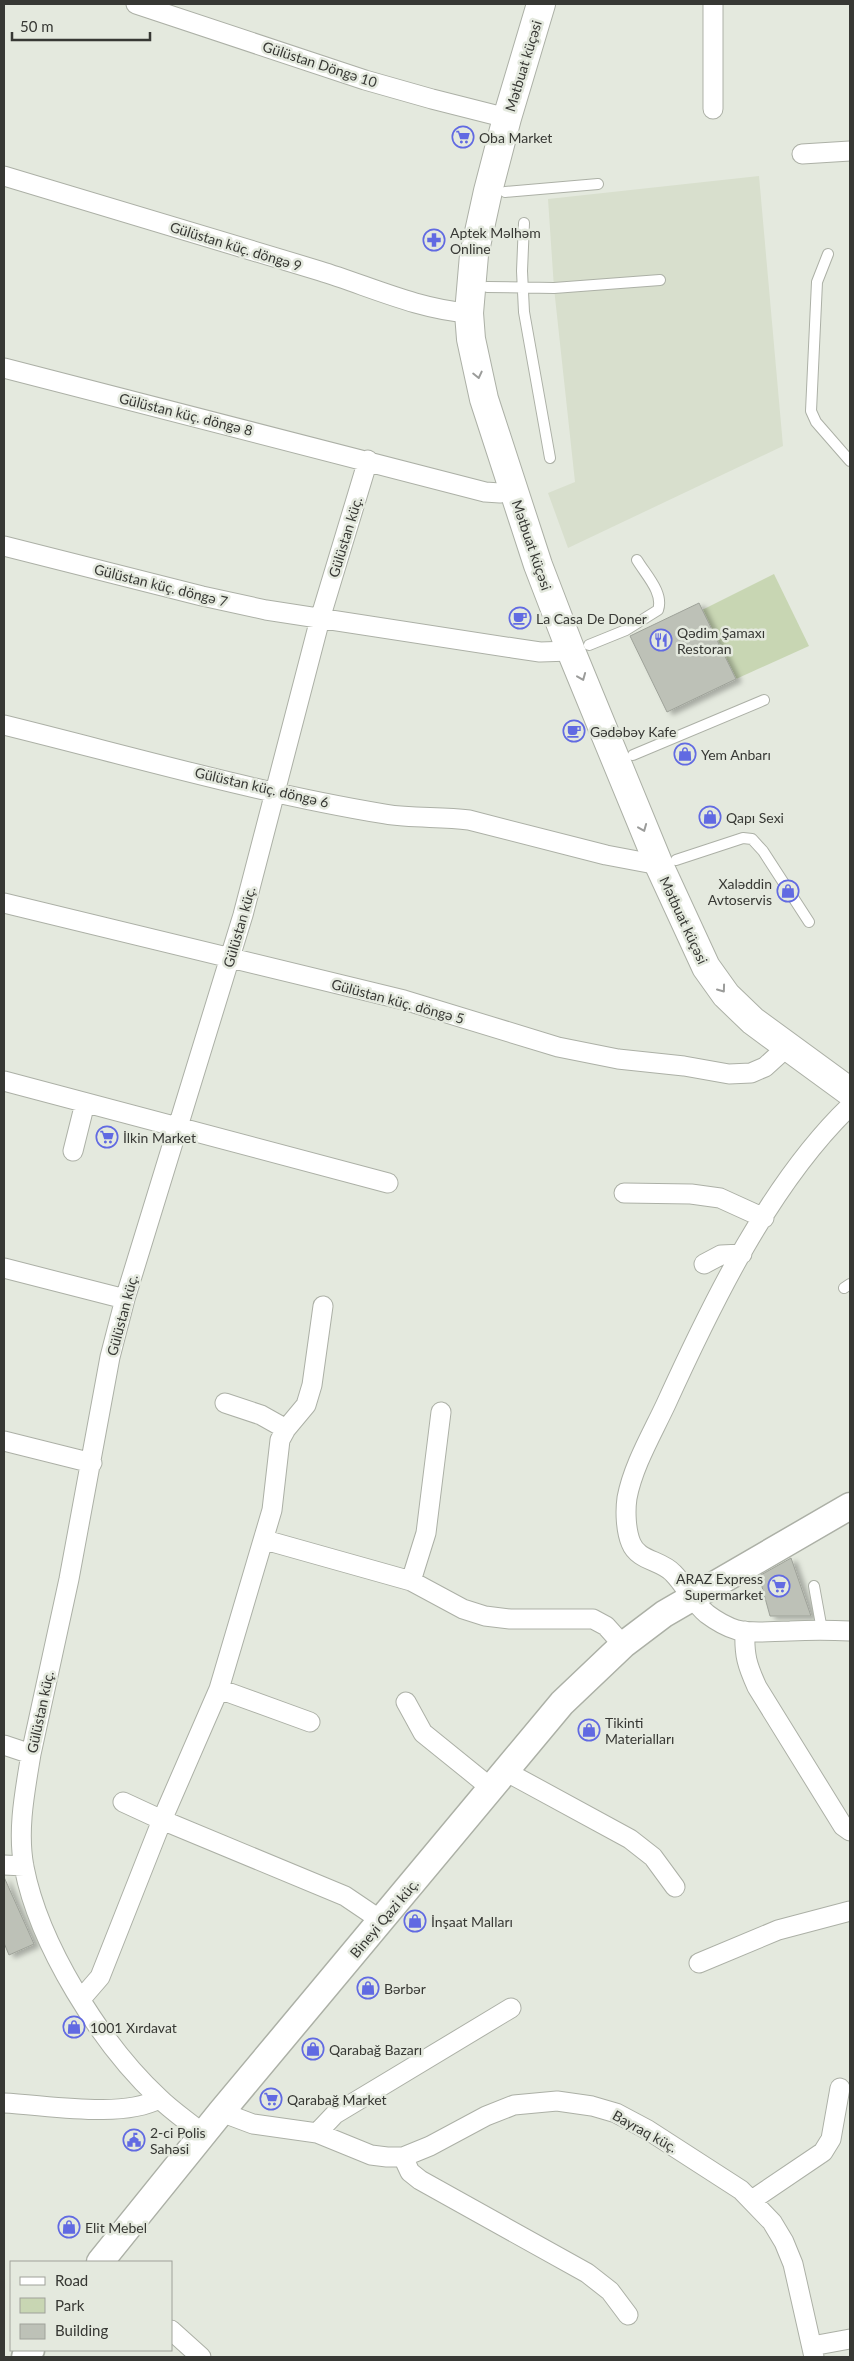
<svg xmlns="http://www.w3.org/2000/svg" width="854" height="2361" font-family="Lato,sans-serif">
  <defs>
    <filter id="shadow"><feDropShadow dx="5.5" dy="3" stdDeviation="2.5" flood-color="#0004"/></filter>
  </defs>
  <rect width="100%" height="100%" fill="#e4e9de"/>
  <path fill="#d8dfcd" d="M 759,176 L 783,446 L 568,548 L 548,493 L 575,482 L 554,288 L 548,199 Z"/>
  <path fill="#c8d6b3" d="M 774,574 L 809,646 L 736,679 L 702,610 Z"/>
  <path fill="#bdc1b7" stroke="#9ea299" filter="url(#shadow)" d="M 699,603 L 736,679 L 667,712 L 630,636 Z
    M 791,1558 L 811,1616 L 770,1616 L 759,1576 Z
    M 4,1877 L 34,1944 L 9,1955 L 4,1943 Z"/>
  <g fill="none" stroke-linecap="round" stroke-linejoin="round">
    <g stroke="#acb0a6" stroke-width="12">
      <path id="service" d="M 505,192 L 598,184
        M 524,223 L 522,271 L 524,312 L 550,458
        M 828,254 L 817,282 L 811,411 L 816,422 L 850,461
        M 487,287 L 554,288 L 660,280
        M 589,645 L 626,630 L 658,610 C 664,593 646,575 637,560
        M 633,755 L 764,700
        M 676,860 L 743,838 L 752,839 L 763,851 L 809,922
        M 844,1288 L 850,1284
        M 814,1586 L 822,1630"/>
    </g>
    <g stroke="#acb0a6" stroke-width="21">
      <path id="minor" d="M 136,4 L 365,80 L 432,99 L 507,118
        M 713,4 L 713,109
        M 802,154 L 850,151
        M 4,176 C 109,208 214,240 320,271 C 369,286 417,309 469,313
        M 4,368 L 485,492 L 500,493 L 513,490
        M 4,546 L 202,596 L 266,610 L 513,648 L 540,652 L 571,651
        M 4,725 C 130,756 257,793 385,814 C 413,819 441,816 469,820 L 606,855 L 659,865
        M 4,903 L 404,1000 L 558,1047 L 618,1059 L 684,1066 L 729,1074 L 751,1073 L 765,1067 L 787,1047
        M 4,1081 L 388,1183
        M 850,1106 C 770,1183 712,1303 666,1404 C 652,1434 633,1466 627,1498 C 625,1512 626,1531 631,1543 C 638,1561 661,1560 673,1573 C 686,1586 692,1602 707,1614 C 715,1620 727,1627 737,1630 C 753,1634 773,1631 790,1631 C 810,1630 830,1630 850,1631
        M 73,1151 L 85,1103
        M 624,1193 L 691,1194 L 720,1198 L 764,1218
        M 704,1264 L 721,1255 L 742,1254
        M 4,1268 L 125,1299
        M 225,1403 L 261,1415 L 286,1429
        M 4,1441 L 92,1463
        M 265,1540 L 411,1581 L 463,1609 L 485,1616 L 510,1619 L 593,1619 L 606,1626 L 623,1645
        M 411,1581 L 426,1533 L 441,1412
        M 745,1631 C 744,1655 747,1665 757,1687 L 843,1826 L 850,1831
        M 219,1689 L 310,1722
        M 406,1702 L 423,1733 L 491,1788
        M 4,1745 L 31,1754
        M 505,1771 L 630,1839 L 653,1857 L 675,1887
        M 123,1802 L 162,1820 L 345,1896 L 382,1921
        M 4,1865 L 24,1866
        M 699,1963 L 778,1930 L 850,1911
        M 81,1999 L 100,1977 L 162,1820 L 219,1689 L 272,1510 L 280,1440 L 286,1429 L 306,1405 L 312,1385 L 323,1306
        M 4,2103 C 48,2105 120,2119 159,2099
        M 221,2112 L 253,2124 L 317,2133 L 371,2155 L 387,2157 L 403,2157 L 430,2146 L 486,2116 L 514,2105 L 557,2101 L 592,2106 L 616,2113 L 648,2130 L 741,2190 L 772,2222 L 784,2242 L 793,2264 L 814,2357
        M 317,2133 L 335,2114 L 511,2008
        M 203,2134 C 189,2122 172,2111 159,2098 C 101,2044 39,1945 24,1867 C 17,1830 25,1791 31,1754 L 69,1579 L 110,1357 L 125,1299 L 243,915 L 320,619 L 368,460
        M 403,2157 L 410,2172 L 420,2180 L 587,2273 L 610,2291 L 628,2315
        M 752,2200 L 823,2152 L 831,2139 L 840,2088
        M 171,2330 L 201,2357
        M 812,2346 L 850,2339"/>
    </g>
    <g stroke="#acb0a6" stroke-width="29">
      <path id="secondary" d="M 100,2262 L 221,2112 L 562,1703 L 623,1645 L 664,1614 L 850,1506
        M 25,2357 L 31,2350"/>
    </g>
    <g stroke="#acb0a6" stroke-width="30">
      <path id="primary" d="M 541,4 L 507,118 L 488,191 L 474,255 L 469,313 L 471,339 L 484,399 L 538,565 L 571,651 L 659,865 L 706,967 L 726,995 L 753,1021 L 850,1092"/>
    </g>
    <use href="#service" stroke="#fff" stroke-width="10"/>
    <use href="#minor" stroke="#fff" stroke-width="19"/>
    <use href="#secondary" stroke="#fff" stroke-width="26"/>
    <use href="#primary" stroke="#fff" stroke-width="28"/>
  </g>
  <defs><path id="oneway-chevron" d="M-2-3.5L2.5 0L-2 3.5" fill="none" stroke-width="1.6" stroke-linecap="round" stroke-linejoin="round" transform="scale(1.25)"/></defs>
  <g stroke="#9b9c9a">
    <use href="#oneway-chevron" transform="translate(478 375) rotate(77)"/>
    <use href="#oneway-chevron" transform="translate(582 677) rotate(68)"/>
    <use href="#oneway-chevron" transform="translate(643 828) rotate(68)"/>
    <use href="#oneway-chevron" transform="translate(722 989) rotate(54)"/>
  </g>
  <defs>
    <g id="supermarket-ring" transform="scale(1.125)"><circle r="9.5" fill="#e4e9de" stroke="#616ae2" stroke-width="1.5"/><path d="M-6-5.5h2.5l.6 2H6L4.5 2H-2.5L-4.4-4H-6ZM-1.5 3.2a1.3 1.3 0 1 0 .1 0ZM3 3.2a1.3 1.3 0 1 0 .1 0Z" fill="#616ae2"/></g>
    <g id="pharmacy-ring" transform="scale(1.125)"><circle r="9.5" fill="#e4e9de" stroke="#616ae2" stroke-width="1.5"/><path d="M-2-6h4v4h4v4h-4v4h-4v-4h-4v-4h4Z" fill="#616ae2"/></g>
    <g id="cafe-ring" transform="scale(1.125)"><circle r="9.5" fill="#e4e9de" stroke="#616ae2" stroke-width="1.5"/><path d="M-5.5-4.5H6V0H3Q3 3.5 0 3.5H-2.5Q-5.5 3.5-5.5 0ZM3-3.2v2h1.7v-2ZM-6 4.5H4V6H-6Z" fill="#616ae2"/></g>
    <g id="restaurant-ring" transform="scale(1.125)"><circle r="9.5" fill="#e4e9de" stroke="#616ae2" stroke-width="1.5"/><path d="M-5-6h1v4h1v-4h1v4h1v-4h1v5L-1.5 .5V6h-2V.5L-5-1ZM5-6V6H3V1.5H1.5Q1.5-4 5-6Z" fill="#616ae2"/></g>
    <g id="shop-ring" transform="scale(1.125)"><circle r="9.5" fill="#e4e9de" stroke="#616ae2" stroke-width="1.5"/><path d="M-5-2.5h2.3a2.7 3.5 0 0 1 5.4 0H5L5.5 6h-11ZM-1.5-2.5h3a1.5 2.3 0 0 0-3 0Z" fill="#616ae2"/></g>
    <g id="civic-ring" transform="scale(1.125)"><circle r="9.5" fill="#e4e9de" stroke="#616ae2" stroke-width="1.5"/><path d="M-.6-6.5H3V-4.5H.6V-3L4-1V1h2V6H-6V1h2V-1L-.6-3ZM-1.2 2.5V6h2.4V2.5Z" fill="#616ae2"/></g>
  </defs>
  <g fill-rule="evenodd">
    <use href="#supermarket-ring" x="463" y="137"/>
    <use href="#pharmacy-ring" x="434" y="240"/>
    <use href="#cafe-ring" x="520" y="618"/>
    <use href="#restaurant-ring" x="661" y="640"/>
    <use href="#cafe-ring" x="574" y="731"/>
    <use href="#shop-ring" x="685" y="754"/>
    <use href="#shop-ring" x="710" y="817"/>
    <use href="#shop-ring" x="788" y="891"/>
    <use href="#supermarket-ring" x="107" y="1137"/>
    <use href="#supermarket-ring" x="779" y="1586"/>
    <use href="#shop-ring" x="589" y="1730"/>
    <use href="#shop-ring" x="415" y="1921"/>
    <use href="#shop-ring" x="368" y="1988"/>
    <use href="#shop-ring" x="74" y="2027"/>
    <use href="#shop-ring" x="313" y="2049"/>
    <use href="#supermarket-ring" x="271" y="2099"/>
    <use href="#civic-ring" x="134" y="2140"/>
    <use href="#shop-ring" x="69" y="2227"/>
  </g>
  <g text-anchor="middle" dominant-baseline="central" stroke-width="5" stroke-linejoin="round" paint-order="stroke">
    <g font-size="14" fill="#373834" stroke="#e4e9de">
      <text transform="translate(320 64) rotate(18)">Gülüstan Döngə 10</text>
      <text transform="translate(523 66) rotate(-73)">Mətbuat küçəsi</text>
      <text transform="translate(236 246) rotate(17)">Gülüstan küç. döngə 9</text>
      <text transform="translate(186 414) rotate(14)">Gülüstan küç. döngə 8</text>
      <text transform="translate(345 537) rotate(-73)">Gülüstan küç.</text>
      <text transform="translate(532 545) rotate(71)">Mətbuat küçəsi</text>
      <text transform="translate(161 585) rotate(14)">Gülüstan küç. döngə 7</text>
      <text transform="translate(262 787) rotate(13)">Gülüstan küç. döngə 6</text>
      <text transform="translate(684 920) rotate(65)">Mətbuat küçəsi</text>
      <text transform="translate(239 927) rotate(-74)">Gülüstan küç.</text>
      <text transform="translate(398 1001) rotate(15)">Gülüstan küç. döngə 5</text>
      <text transform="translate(122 1315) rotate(-75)">Gülüstan küç.</text>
      <text transform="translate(40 1712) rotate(-78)">Gülüstan küç.</text>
      <text transform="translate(384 1918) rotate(-50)">Bineyi Qazi küç.</text>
      <text transform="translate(645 2131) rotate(29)">Bayraq küç.</text>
    </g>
    <g font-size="14" fill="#373834" stroke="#e4e9de" text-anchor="start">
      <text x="479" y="137">Oba Market</text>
      <text x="450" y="232">Aptek Mәlhәm<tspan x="450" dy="16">Online</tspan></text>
      <text x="536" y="618">La Casa De Doner</text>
      <text x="677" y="632">Qədim Şamaxı<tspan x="677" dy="16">Restoran</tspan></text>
      <text x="590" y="731">Gədəbəy Kafe</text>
      <text x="701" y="754">Yem Anbarı</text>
      <text x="726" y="817">Qapı Sexi</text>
      <text x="772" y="883" text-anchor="end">Xaləddin<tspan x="772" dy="16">Avtoservis</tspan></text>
      <text x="123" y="1137">İlkin Market</text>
      <text x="763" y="1578" text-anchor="end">ARAZ Express<tspan x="763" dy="16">Supermarket</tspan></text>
      <text x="605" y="1722">Tikinti<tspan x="605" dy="16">Materialları</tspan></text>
      <text x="431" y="1921">İnşaat Malları</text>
      <text x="384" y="1988">Bərbər</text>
      <text x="90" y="2027">1001 Xırdavat</text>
      <text x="329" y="2049">Qarabağ Bazarı</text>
      <text x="287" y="2099">Qarabağ Market</text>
      <text x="150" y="2132">2-ci Polis<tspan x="150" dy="16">Sahəsi</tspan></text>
      <text x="85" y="2227">Elit Mebel</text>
    </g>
  </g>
  <rect width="854" height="2361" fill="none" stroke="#373834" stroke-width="10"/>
  <rect x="10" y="2261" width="162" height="90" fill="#e4e9de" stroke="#9fa29a"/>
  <rect x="20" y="2277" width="25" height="8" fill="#ffffff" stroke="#9fa29a"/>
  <text x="55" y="2286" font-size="15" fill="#373834">Road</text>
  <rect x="20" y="2298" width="25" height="15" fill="#c8d6b3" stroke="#9fa29a"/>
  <text x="55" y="2311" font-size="15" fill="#373834">Park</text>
  <rect x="20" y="2324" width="25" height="15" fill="#bdc1b7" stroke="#9fa29a"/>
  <text x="55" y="2336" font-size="15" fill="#373834">Building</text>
  <path d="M12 32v8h138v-8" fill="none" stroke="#373834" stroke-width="2.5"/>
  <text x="20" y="32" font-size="15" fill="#373834" stroke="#e4e9de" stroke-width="4" paint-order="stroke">50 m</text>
</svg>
